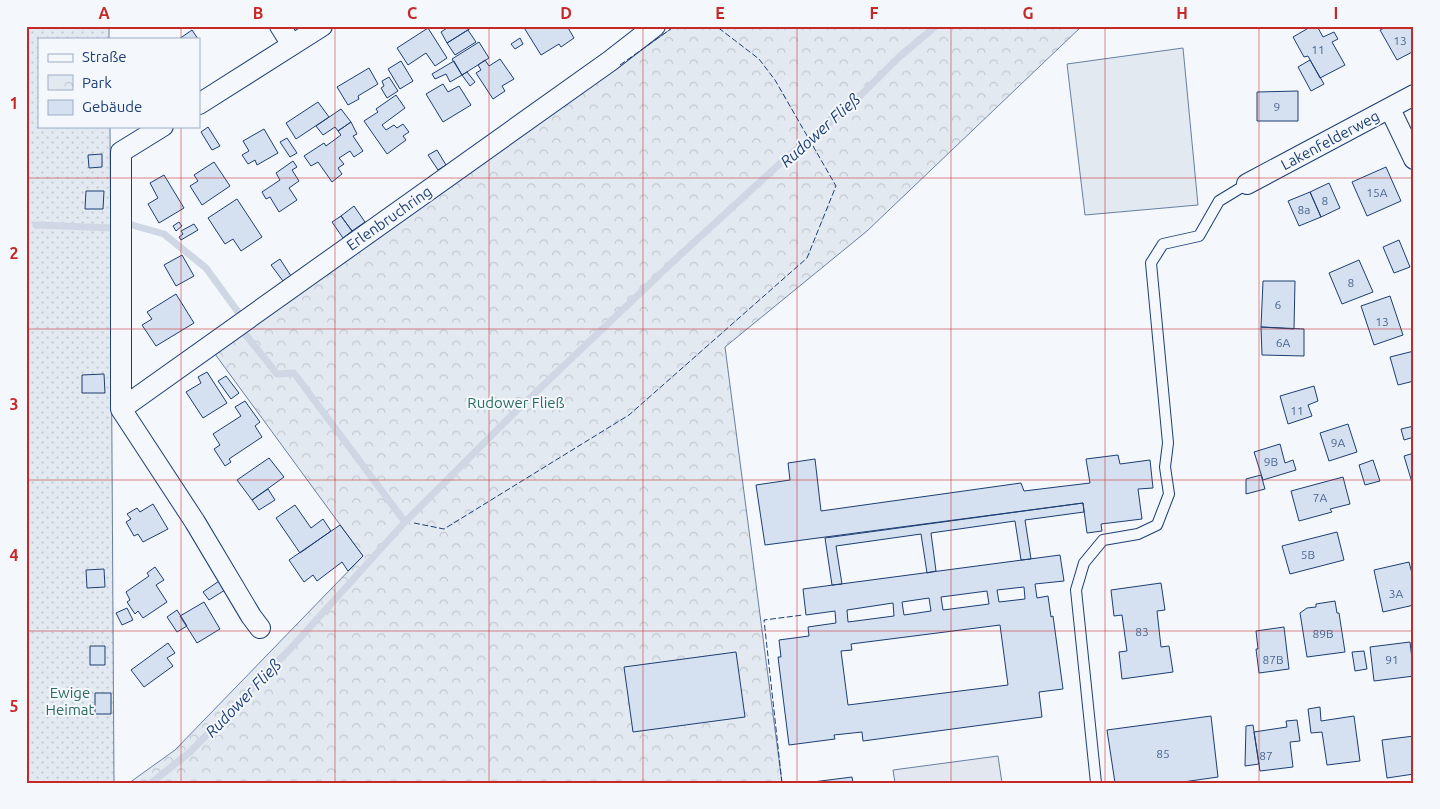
<svg xmlns="http://www.w3.org/2000/svg" width="1440" height="809" font-family="Ubuntu,sans-serif">
  <defs>
    <pattern id="park-crowns" width="20" height="18" patternUnits="userSpaceOnUse" patternTransform="scale(1.25)"><rect width="20" height="18" fill="#e3e9f0"/><path d="M2 6a3 3 0 1 1 6 0M12 15a3 3 0 1 1 6 0" fill="none" stroke="#c2c9d1"/></pattern>
    <pattern id="garden-dots" width="8" height="8" patternUnits="userSpaceOnUse" patternTransform="scale(1.25)"><rect width="8" height="8" fill="#e3e9f0"/><path d="M2 2h.1M6 6h.1" fill="none" stroke="#c2c9d1" stroke-width="1.8" stroke-linecap="round"/></pattern>
  </defs>
  <rect width="100%" height="100%" fill="#f4f7fb"/>
  <path fill="#e3e9f0" stroke="#687fa3" d="M 1183,48 L 1198,205 L 1085,215 L 1067,64 Z"/>
  <path fill="url(#park-crowns)" stroke="#687fa3" d="M 675,26 L 1082,26 L 867,231 L 725,347 L 782,783 L 129,783 L 175,750 L 363,556 L 215,354 Z"/>
  <path fill="url(#garden-dots)" stroke="#687fa3" d="M 26,26 L 109,26 L 109,39 L 39,39 L 39,126 L 110,126 L 114,783 L 26,783 Z"/>
  <path fill="#e3e8f0" stroke="#687fa3" d="M 998,756 L 1002,783 L 895,783 L 893,770 Z"/>
  <g fill="none" stroke-linecap="round" stroke-linejoin="round">
    <path stroke="#cfd7e4" stroke-width="7" d="M 36,225 L 112,228
      M 132,225 L 164,234 L 206,268 L 238,312
      M 246,335 L 277,374 L 294,373 L 405,522
      M 151,783 L 190,752 L 291,648 L 405,522 L 511,416 L 678,257 L 785,159 L 851,105 L 899,57 L 936,26"/>
  </g>
  <path fill="#d5e0f0" stroke="#1d3f73" fill-rule="evenodd" d="M 450,26 L 474,26 L 447,43 L 441,32 Z
    M 523,26 L 567,26 L 574,38 L 561,47 L 559,44 L 541,55 Z
    M 1312,26 L 1317,26 L 1323,37 L 1334,32 L 1338,39 L 1332,42 L 1345,65 L 1320,78 L 1308,56 L 1304,57 L 1293,37 Z
    M 1388,26 L 1414,26 L 1414,51 L 1397,60 L 1380,30 Z
    M 428,28 L 447,58 L 435,66 L 426,53 L 408,65 L 397,48 Z
    M 192,30 L 198,39 L 179,39 Z
    M 468,30 L 476,42 L 455,55 L 447,43 Z
    M 520,38 L 523,44 L 515,49 L 511,44 Z
    M 479,42 L 489,58 L 462,75 L 452,59 Z
    M 500,59 L 514,79 L 502,86 L 505,91 L 493,99 L 476,73 L 481,70 L 478,65 L 485,60 L 489,66 Z
    M 1310,60 L 1324,84 L 1311,91 L 1298,67 Z
    M 401,61 L 413,81 L 400,89 L 388,69 Z
    M 454,61 L 462,75 L 450,82 L 446,74 L 435,79 L 432,74 Z
    M 369,68 L 378,84 L 358,96 L 359,99 L 348,105 L 337,87 Z
    M 467,72 L 475,82 L 470,86 L 462,75 Z
    M 389,77 L 398,91 L 387,98 L 381,88 L 384,86 L 382,81 Z
    M 443,84 L 448,92 L 459,86 L 471,105 L 443,122 L 426,94 Z
    M 1298,91 L 1298,121 L 1257,121 L 1257,92 Z
    M 396,95 L 405,108 L 382,125 L 386,130 L 394,125 L 397,128 L 403,124 L 409,132 L 403,136 L 406,140 L 387,154 L 364,121 L 378,112 L 376,109 Z
    M 318,102 L 329,117 L 296,139 L 286,123 Z
    M 341,109 L 351,122 L 338,131 L 335,127 L 323,135 L 316,126 Z
    M 351,122 L 357,134 L 353,136 L 363,151 L 354,157 L 350,151 L 339,158 L 344,164 L 338,168 L 342,174 L 332,182 L 318,162 L 311,166 L 304,156 L 324,143 L 326,146 L 341,135 L 338,131 Z
    M 208,127 L 220,146 L 212,150 L 201,132 Z
    M 264,129 L 278,153 L 257,165 L 255,160 L 248,164 L 242,155 L 249,151 L 243,141 Z
    M 287,138 L 297,153 L 290,157 L 280,142 Z
    M 437,150 L 446,165 L 438,170 L 428,155 Z
    M 102,154 L 102,167 L 89,168 L 88,155 Z
    M 293,161 L 297,167 L 292,170 L 299,181 L 289,188 L 297,200 L 279,212 L 270,197 L 266,199 L 262,192 L 280,180 L 276,173 Z
    M 214,162 L 230,186 L 202,205 L 190,186 L 198,181 L 194,175 Z
    M 1386,167 L 1401,201 L 1367,216 L 1352,182 Z
    M 164,175 L 184,208 L 159,223 L 148,204 L 158,198 L 150,183 Z
    M 1329,183 L 1340,208 L 1321,217 L 1310,192 Z
    M 86,191 L 104,191 L 103,209 L 85,209 Z
    M 1310,192 L 1321,217 L 1299,226 L 1288,201 Z
    M 237,199 L 262,237 L 241,251 L 233,239 L 225,244 L 208,218 Z
    M 354,206 L 365,222 L 352,231 L 341,216 Z
    M 341,216 L 352,231 L 343,238 L 332,222 Z
    M 179,222 L 182,226 L 176,231 L 173,226 Z
    M 194,224 L 198,230 L 181,240 L 179,237 L 183,234 L 181,231 Z
    M 1399,240 L 1410,267 L 1394,273 L 1383,247 Z
    M 182,255 L 194,276 L 176,286 L 164,265 Z
    M 280,259 L 291,276 L 283,281 L 271,265 Z
    M 1359,260 L 1373,292 L 1342,304 L 1329,273 Z
    M 1263,281 L 1295,281 L 1294,329 L 1261,327 Z
    M 176,294 L 194,323 L 156,346 L 142,325 L 152,319 L 147,312 Z
    M 1390,296 L 1403,335 L 1374,345 L 1361,306 Z
    M 1261,327 L 1304,329 L 1304,356 L 1262,355 Z
    M 1414,351 L 1414,381 L 1398,385 L 1390,357 Z
    M 207,372 L 227,403 L 203,418 L 186,392 L 201,383 L 198,377 Z
    M 104,374 L 105,393 L 82,393 L 82,375 Z
    M 226,376 L 239,393 L 231,399 L 218,381 Z
    M 1314,386 L 1318,401 L 1308,405 L 1312,416 L 1288,424 L 1280,396 Z
    M 245,401 L 260,422 L 255,426 L 262,437 L 229,459 L 231,462 L 225,466 L 214,449 L 220,445 L 213,434 L 241,416 L 235,407 Z
    M 1348,424 L 1357,452 L 1329,461 L 1320,433 Z
    M 1414,426 L 1414,437 L 1404,440 L 1401,429 Z
    M 1280,444 L 1285,463 L 1293,460 L 1296,470 L 1263,480 L 1254,452 Z
    M 1414,453 L 1414,489 L 1404,456 Z
    M 1118,455 L 1120,464 L 1150,460 L 1153,488 L 1138,489 L 1142,519 L 1101,524 L 1102,531 L 1087,533 L 1083,503 L 765,545 L 756,485 L 790,480 L 788,463 L 815,459 L 821,511 L 1021,483 L 1024,491 L 1090,483 L 1086,459 Z
    M 269,458 L 284,477 L 252,500 L 237,480 Z
    M 1373,460 L 1380,481 L 1365,485 L 1359,465 Z
    M 1261,475 L 1265,489 L 1246,494 L 1246,479 Z
    M 1343,477 L 1350,504 L 1330,509 L 1332,512 L 1299,521 L 1291,491 Z
    M 268,489 L 275,500 L 259,510 L 252,500 Z
    M 1083,503 L 1084,512 L 1025,520 L 1031,559 L 1021,560 L 1015,521 L 931,533 L 936,571 L 927,573 L 921,534 L 836,546 L 842,584 L 832,585 L 825,538 Z
    M 153,504 L 168,529 L 143,542 L 138,534 L 134,536 L 126,522 L 131,519 L 127,514 L 137,508 L 140,512 Z
    M 295,505 L 311,528 L 323,519 L 331,531 L 300,553 L 276,518 Z
    M 340,525 L 363,556 L 348,571 L 342,562 L 317,581 L 313,575 L 304,582 L 289,560 Z
    M 1337,532 L 1344,560 L 1290,574 L 1282,546 Z
    M 1060,555 L 1064,581 L 1035,584 L 1037,598 L 1048,596 L 1051,617 L 1053,616 L 1063,689 L 1039,692 L 1042,717 L 863,741 L 862,732 L 834,735 L 835,739 L 789,745 L 778,657 L 781,657 L 779,640 L 809,636 L 808,627 L 836,623 L 835,611 L 806,615 L 803,589 ZM 1024,587 L 1025,599 L 999,602 L 997,590 ZM 987,591 L 989,604 L 943,610 L 941,597 ZM 929,598 L 931,611 L 904,615 L 902,602 ZM 893,603 L 894,616 L 848,622 L 847,610 ZM 1000,625 L 1008,685 L 848,705 L 841,651 L 852,650 L 851,644 Z
    M 1409,562 L 1414,581 L 1414,605 L 1383,612 L 1374,570 Z
    M 155,567 L 164,580 L 156,585 L 167,602 L 143,618 L 138,611 L 135,614 L 127,602 L 130,600 L 126,592 L 149,576 L 147,573 Z
    M 104,569 L 105,587 L 87,588 L 86,570 Z
    M 219,581 L 225,590 L 209,600 L 203,592 Z
    M 1161,583 L 1165,610 L 1157,611 L 1161,647 L 1169,646 L 1173,672 L 1122,679 L 1119,652 L 1127,651 L 1122,615 L 1114,616 L 1111,590 Z
    M 1335,601 L 1337,613 L 1339,613 L 1345,652 L 1307,657 L 1300,613 L 1307,608 L 1316,607 L 1316,604 Z
    M 204,602 L 220,629 L 197,643 L 180,616 Z
    M 127,608 L 133,620 L 122,625 L 116,613 Z
    M 177,610 L 187,626 L 177,632 L 167,617 Z
    M 1284,627 L 1289,669 L 1259,673 L 1256,649 L 1258,649 L 1256,631 Z
    M 1410,642 L 1414,676 L 1374,681 L 1370,647 Z
    M 168,643 L 175,653 L 167,658 L 173,666 L 144,687 L 131,670 Z
    M 90,646 L 105,646 L 105,665 L 90,665 Z
    M 1364,651 L 1367,669 L 1355,671 L 1352,652 Z
    M 736,652 L 745,717 L 633,732 L 624,667 Z
    M 95,693 L 111,693 L 111,714 L 95,714 Z
    M 1320,707 L 1321,721 L 1354,716 L 1360,761 L 1327,765 L 1322,732 L 1311,733 L 1308,709 Z
    M 1211,716 L 1218,777 L 1176,783 L 1115,783 L 1107,730 Z
    M 1297,720 L 1300,741 L 1290,742 L 1293,767 L 1260,771 L 1254,732 L 1287,727 L 1286,721 Z
    M 1253,725 L 1259,764 L 1245,766 L 1246,726 Z
    M 1414,736 L 1414,774 L 1387,778 L 1382,740 Z
    M 852,777 L 853,783 L 805,783 Z"/>
  <g fill="none" stroke-linecap="round" stroke-linejoin="round">
    <g stroke="#1d3f73" stroke-width="12">
      <path id="lane" d="M 1096,783 L 1076,590 L 1084,563 L 1103,540 L 1138,534 L 1157,525 L 1169,494 L 1165,467 L 1168,443 L 1151,263 L 1163,244 L 1199,236 L 1219,201 L 1247,184"/>
    </g>
    <g stroke="#1d3f73" stroke-width="22">
      <path id="street" d="M 280,26 L 292,45
        M 199,104 L 322,26
        M 1390,109 L 1414,159
        M 163,126 L 121,152 L 121,409 L 195,522 L 251,616 L 260,628
        M 1247,184 L 1414,95
        M 121,409 L 610,61 L 655,26"/>
    </g>
    <use href="#lane" stroke="#f4f7fb" stroke-width="10"/>
    <use href="#street" stroke="#f4f7fb" stroke-width="20"/>
    <path stroke="#1d3f73" stroke-width="1" stroke-dasharray="6 2.5" stroke-linecap="butt" d="M 620,65 L 675,26
      M 414,523 L 444,529 L 629,415 L 807,258 L 836,186 L 775,80 L 759,59 L 716,26
      M 782,783 L 764,620 L 803,615"/>
  </g>
  <path fill="none" stroke="#c62828" stroke-width="1" stroke-opacity="0.55" d="M 181,26 L 181,39M 335,26 L 335,783M 489,26 L 489,783M 643,26 L 643,783M 797,26 L 797,783M 951,26 L 951,783M 1105,26 L 1105,783M 1259,26 L 1259,783M 181,126 L 181,783M 26,178 L 1414,178M 26,329 L 1414,329M 26,480 L 1414,480M 26,631 L 1414,631"/>
  <g text-anchor="middle" dominant-baseline="central" stroke-width="4" stroke-linejoin="round" paint-order="stroke">
    <g font-size="12" fill="#4b6792">
      <text x="1400" y="40">13</text>
      <text x="1318" y="49">11</text>
      <text x="1277" y="106">9</text>
      <text x="1377" y="192">15A</text>
      <text x="1325" y="200">8</text>
      <text x="1304" y="209">8a</text>
      <text x="1351" y="282">8</text>
      <text x="1278" y="304">6</text>
      <text x="1382" y="321">13</text>
      <text x="1283" y="342">6A</text>
      <text x="1297" y="410">11</text>
      <text x="1338" y="442">9A</text>
      <text x="1271" y="461">9B</text>
      <text x="1320" y="497">7A</text>
      <text x="1308" y="554">5B</text>
      <text x="1396" y="593">3A</text>
      <text x="1142" y="631">83</text>
      <text x="1323" y="633">89B</text>
      <text x="1273" y="659">87B</text>
      <text x="1392" y="659">91</text>
      <text x="1163" y="753">85</text>
      <text x="1266" y="755">87</text>
    </g>
    <g font-size="15" fill="#1d3f73" stroke="#f4f7fb">
      <text transform="translate(1330 140) rotate(-28)">Lakenfelderweg</text>
      <text transform="translate(389 218) rotate(-35)">Erlenbruchring</text>
    </g>
    <g font-size="15" fill="#2c6c60" stroke="#f4f7fb">
      <text x="516" y="402">Rudower Fließ</text>
      <text x="70" y="692">Ewige<tspan x="70" dy="17">Heimat</tspan></text>
    </g>
    <g font-size="16" font-style="italic" fill="#1d3f73" stroke="#f4f7fb">
      <text transform="translate(820 130) rotate(-42)">Rudower Fließ</text>
      <text transform="translate(243 698) rotate(-46)">Rudower Fließ</text>
    </g>
  </g>
  <rect width="1440" height="809" fill="none" stroke="#f4f7fb" stroke-width="55"/>
  <rect x="38" y="38" width="162" height="90" fill="#f4f7fb" stroke="#9eadc5"/>
  <rect x="48" y="54" width="25" height="8" fill="#f4f7fb" stroke="#9eadc5"/>
  <text x="82" y="62" font-size="15" fill="#1d3f73">Straße</text>
  <rect x="48" y="75" width="25" height="15" fill="url(#park-crowns)" stroke="#9eadc5"/>
  <text x="82" y="88" font-size="15" fill="#1d3f73">Park</text>
  <rect x="48" y="100" width="25" height="15" fill="#d5e0f0" stroke="#9eadc5"/>
  <text x="82" y="112" font-size="15" fill="#1d3f73">Gebäude</text>
  <rect x="28" y="28" width="1384" height="754" fill="none" stroke="#c62828" stroke-width="2"/>
  <g font-size="16" text-anchor="middle" font-weight="bold" fill="#c62828">
    <text x="104" y="19">A</text>
    <text x="258" y="19">B</text>
    <text x="412" y="19">C</text>
    <text x="566" y="19">D</text>
    <text x="720" y="19">E</text>
    <text x="874" y="19">F</text>
    <text x="1028" y="19">G</text>
    <text x="1182" y="19">H</text>
    <text x="1336" y="19">I</text>
    <text x="14" y="109">1</text>
    <text x="14" y="259">2</text>
    <text x="14" y="410">3</text>
    <text x="14" y="561">4</text>
    <text x="14" y="712">5</text>
  </g>
</svg>
